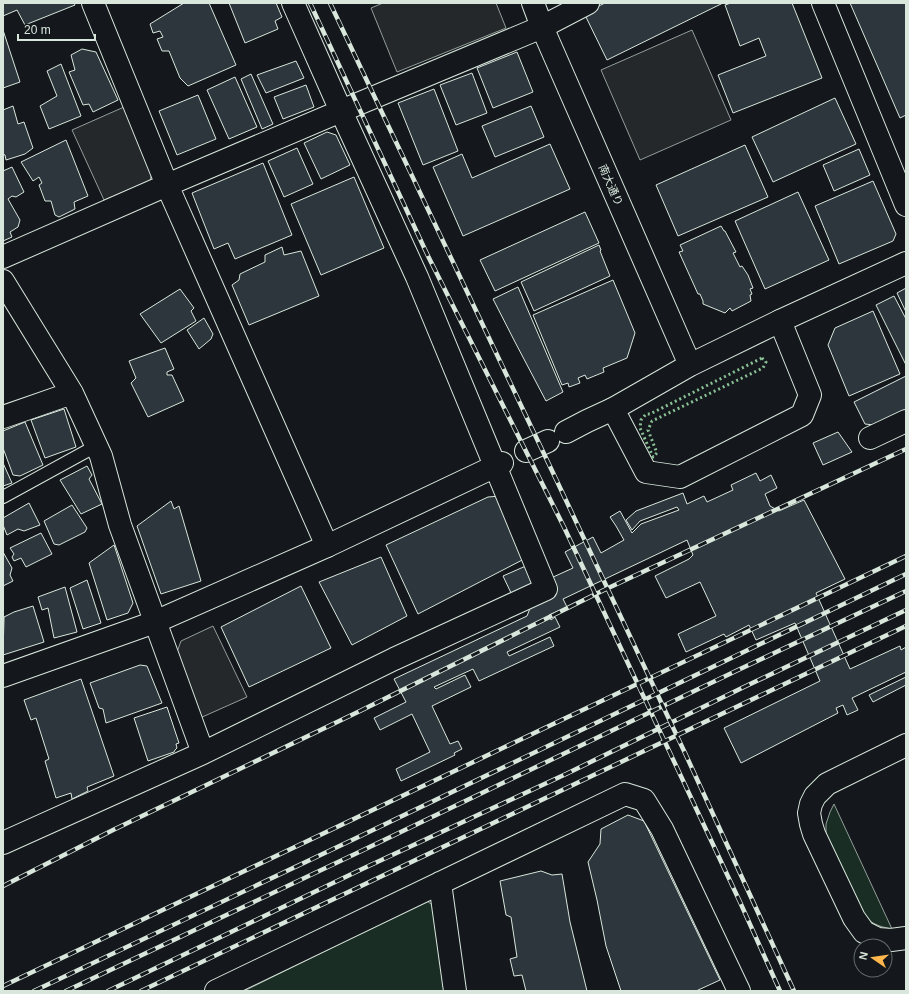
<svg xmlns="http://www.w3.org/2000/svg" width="909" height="994" font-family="Arial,'Noto Sans JP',sans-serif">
  <rect width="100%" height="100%" fill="#14181c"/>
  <path fill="#1a2d24" stroke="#939e99" d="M 834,804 L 892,929 C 877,926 872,924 861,913 L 826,836 L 826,824 L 830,812 Z
    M 427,901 L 435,907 L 448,991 L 244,991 Z"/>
  <path fill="#24282b" stroke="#939e99" d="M 383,3 L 496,3 L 506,28 L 397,72 L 371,8 Z
    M 692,30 L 731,120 L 640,160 L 601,70 Z
    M 124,107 L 153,167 L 150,181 L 104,200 L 72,130 Z
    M 213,626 L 247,697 L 200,718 L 177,652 L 181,641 Z"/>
  <path fill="#2c363c" stroke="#d8e6dc" d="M 3,3 L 74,3 L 75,5 L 25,25 L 17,10 L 3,16 Z
    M 184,3 L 209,3 L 236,65 L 188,86 L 180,78 L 169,51 L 162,51 L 157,39 L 163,37 L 160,31 L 153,33 L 150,24 Z
    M 229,3 L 276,3 L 282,17 L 275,21 L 278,29 L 245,43 Z
    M 605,3 L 723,3 L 607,60 L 584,13 Z
    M 731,3 L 792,3 L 822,78 L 733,113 L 718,75 L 766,56 L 759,38 L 740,46 L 725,5 Z
    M 850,3 L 906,3 L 906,115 L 900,118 Z
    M 3,30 L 20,82 L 3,88 Z
    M 82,49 L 96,52 L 118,100 L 93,112 L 89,104 L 83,105 L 69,72 L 75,70 L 71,55 Z
    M 517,52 L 533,92 L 493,108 L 477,68 Z
    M 296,61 L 304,78 L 266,93 L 257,75 Z
    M 61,64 L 81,116 L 49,129 L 40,106 L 57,96 L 47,71 Z
    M 472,73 L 487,113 L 456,125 L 440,85 Z
    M 251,74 L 273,124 L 262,129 L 241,79 Z
    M 235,77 L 257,127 L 229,139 L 207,90 Z
    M 306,85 L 314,107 L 283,119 L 274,97 Z
    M 434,89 L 458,151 L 423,165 L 398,103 Z
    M 198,95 L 216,139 L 177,155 L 159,111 Z
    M 835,98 L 856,144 L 773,182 L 752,137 Z
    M 13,106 L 18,124 L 24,122 L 33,148 L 25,154 L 6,160 L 5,155 L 3,154 L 3,110 Z
    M 531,106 L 544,137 L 495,157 L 482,126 Z
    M 327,132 L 336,135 L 350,165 L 321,179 L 304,143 Z
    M 66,140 L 88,196 L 74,202 L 75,209 L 59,217 L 55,215 L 51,201 L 45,201 L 39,185 L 42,183 L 39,177 L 33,181 L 21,162 Z
    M 550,144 L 570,189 L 463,236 L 433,167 L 462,154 L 472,178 Z
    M 745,145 L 768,197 L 678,236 L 656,185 Z
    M 297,148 L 313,184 L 284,197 L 268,161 Z
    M 859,149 L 870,175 L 834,191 L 823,165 Z
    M 263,163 L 292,235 L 235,259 L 228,243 L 214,249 L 192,193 Z
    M 12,167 L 24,192 L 16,197 L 12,196 L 8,199 L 20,220 L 18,227 L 10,232 L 12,237 L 3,241 L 3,171 Z
    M 354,177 L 384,248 L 321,275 L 291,204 Z
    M 873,181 L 896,234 L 893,241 L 839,264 L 815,206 Z
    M 798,192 L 829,260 L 765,289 L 735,221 Z
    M 585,212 L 599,243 L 495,291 L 480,260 Z
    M 721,226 L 724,231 L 725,231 L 736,252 L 733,253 L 740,267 L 742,266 L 748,275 L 753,288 L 750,289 L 752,294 L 750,295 L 751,301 L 732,311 L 730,308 L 725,313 L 703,304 L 703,301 L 700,294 L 698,294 L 679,252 L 683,251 L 680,245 Z
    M 599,245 L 601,250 L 600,251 L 610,276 L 534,311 L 521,282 Z
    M 282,247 L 284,255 L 301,251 L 319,296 L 249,325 L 232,285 L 239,280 L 240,274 L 265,262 L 265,255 Z
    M 613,280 L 635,333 L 627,358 L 603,368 L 604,372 L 587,379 L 585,375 L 578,378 L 580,383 L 569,387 L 568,383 L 562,385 L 533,315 Z
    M 518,287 L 563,392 L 546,401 L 515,342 L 493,299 Z
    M 906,288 L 906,312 L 897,293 Z
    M 180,289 L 194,308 L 191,311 L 196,321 L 161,343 L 140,314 Z
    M 894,296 L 906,319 L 906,365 L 876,305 Z
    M 873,311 L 900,374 L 849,396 L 828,345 L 835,328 Z
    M 204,318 L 213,334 L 211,339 L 199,349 L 187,330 Z
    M 165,348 L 174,369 L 167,372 L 167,375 L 172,375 L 184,401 L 148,417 L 131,383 L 136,378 L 129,361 Z
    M 906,376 L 906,410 L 874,425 L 865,424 L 854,402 Z
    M 64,409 L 76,447 L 45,458 L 31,420 Z
    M 25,422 L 43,465 L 20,476 L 13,475 L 3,448 L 3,431 Z
    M 838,432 L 852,452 L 823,465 L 813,443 Z
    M 3,463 L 12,483 L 3,486 Z
    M 87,466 L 92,475 L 89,479 L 102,504 L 81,514 L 60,480 Z
    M 756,473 L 760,481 L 771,475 L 777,488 L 765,494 L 770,506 L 779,511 L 804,500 L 845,579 L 816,593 L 850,669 L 900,646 L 901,650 L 906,647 L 906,672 L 852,698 L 858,710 L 847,715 L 843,705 L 836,708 L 838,713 L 741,763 L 724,728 L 820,681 L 795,623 L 756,640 L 749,625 L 726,637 L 724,634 L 686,652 L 678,634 L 716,616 L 700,582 L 666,598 L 655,576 L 689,559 L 693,555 L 687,540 L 563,599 L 567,607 L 549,615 L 551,620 L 555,617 L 560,627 L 507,652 L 509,656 L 550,637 L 554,646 L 479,681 L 473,669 L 434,687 L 436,689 L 465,675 L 471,687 L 432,706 L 450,744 L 458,741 L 462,749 L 454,753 L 455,755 L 401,781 L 396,769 L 430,752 L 412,714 L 380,730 L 374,718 L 406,702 L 394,679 L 527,616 L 540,583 L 573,568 L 565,552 L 593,537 L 601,553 L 624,540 L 616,526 L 610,517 L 620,511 L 632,533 L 641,524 L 679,510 L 677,507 L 640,521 L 632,530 L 626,520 L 636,511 L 683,493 L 687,504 L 704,496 L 707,502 L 733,490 L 731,485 Z
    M 501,496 L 528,557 L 418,614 L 386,545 L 488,497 Z
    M 171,501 L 174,509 L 179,506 L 201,581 L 161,594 L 137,526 Z
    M 29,503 L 40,525 L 24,531 L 18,529 L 7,535 L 3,525 L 3,518 Z
    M 72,505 L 87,528 L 85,532 L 59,545 L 54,544 L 44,521 Z
    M 41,533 L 52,554 L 26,567 L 21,558 L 14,561 L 12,557 L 14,554 L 10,548 Z
    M 114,545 L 133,603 L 128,613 L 107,620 L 89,563 Z
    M 3,552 L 12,568 L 10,575 L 13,581 L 3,586 Z
    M 381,557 L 407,616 L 352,645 L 319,582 Z
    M 528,565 L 533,574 L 531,586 L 512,595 L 503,576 Z
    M 87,580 L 101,623 L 83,629 L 70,588 Z
    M 301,586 L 331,648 L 249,687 L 221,627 Z
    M 65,587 L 77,632 L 54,638 L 48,608 L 42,610 L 38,597 Z
    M 33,606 L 44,642 L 3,655 L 4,617 L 14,612 Z
    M 140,665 L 147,666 L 162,703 L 106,723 L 103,709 L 99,708 L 90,683 Z
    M 906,677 L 906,685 L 873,702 L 869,695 Z
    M 81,679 L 114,776 L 87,787 L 88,791 L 72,799 L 71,793 L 56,798 L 45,761 L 49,759 L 36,718 L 31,720 L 24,700 Z
    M 167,707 L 179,743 L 176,744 L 177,748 L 175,750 L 174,752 L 148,761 L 134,718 Z
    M 628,815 L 644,821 L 720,980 L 696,991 L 621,991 L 606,946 L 597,900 L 588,862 L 600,844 L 601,829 Z
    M 541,871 L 552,875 L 562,874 L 570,922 L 587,991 L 526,991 L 522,975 L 514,976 L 510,959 L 517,957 L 511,917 L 506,915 L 500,881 Z"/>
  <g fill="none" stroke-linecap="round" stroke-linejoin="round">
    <g stroke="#d8e6dc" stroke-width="14">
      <path id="service" d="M 3,497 L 96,446"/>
    </g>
    <g stroke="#d8e6dc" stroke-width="24">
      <path id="minor" d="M 93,3 L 167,185 L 327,546
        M 823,3 L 906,205
        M 3,257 L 167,185 L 341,111 L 542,27 L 588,3
        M 3,281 L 72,393 L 101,456 L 120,525 L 203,753
        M 613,409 L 646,472 L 680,477 L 802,415 L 810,395 L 780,321
        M 3,417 L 72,393
        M 870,438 L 906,421
        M 906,745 L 827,784 L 815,796 L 811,804 L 809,813 L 811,824 L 814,834 L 854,918 L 864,932 L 878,939 L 891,940 L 906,938
        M 3,843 L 203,753 L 394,659 L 546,589 L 417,277 L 341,111 L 293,3
        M 440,883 L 455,991
        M 216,991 L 625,794 L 644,800 L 662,829 L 739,991"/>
    </g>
    <g stroke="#d8e6dc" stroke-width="24">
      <path id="tertiary" d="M 533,3 L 542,27 L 690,365
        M 566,432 L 587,421 L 613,409 L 690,365 L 780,321 L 906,263
        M 526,451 L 548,441
        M 3,676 L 155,622 L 327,546 L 502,463"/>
    </g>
    <use href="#service" stroke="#14181c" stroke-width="12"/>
    <use href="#minor" stroke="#14181c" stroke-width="22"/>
    <use href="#tertiary" stroke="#14181c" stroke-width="22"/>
    <g stroke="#d8e6dc" stroke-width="4.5">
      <path id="rail" d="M 310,3 L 428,256 L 564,527 L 740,902 L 780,991
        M 330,3 L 555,477 L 685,753 L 794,991
        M 3,886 L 113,830 L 360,711 L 604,590 L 906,449
        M 3,986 L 906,556
        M 34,991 L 350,841 L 906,574
        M 66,991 L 355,854 L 738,670 L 906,591
        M 108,991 L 360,870 L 566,774 L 746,686 L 906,610
        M 141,991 L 906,626"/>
    </g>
    <use href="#rail" stroke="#14181c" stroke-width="3" stroke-dasharray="9" stroke-linecap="butt"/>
    <path stroke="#8ac095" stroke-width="3" stroke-dasharray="2 3" stroke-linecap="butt" d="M 762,358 L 766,362 L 763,368 L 652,421 L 648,430 L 657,453 L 653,457 L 640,428 L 641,420 L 646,414 L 650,414 Z"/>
  </g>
  <g text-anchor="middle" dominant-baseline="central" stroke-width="3" stroke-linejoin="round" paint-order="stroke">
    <g font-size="11" fill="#d8e6dc" stroke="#14181c">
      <text transform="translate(611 185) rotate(66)">南大通り</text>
    </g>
  </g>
  <rect width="909" height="994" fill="none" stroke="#d8e6dc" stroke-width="8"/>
  <g transform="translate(873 958) rotate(283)"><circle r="19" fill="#14181c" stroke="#626a69"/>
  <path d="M0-3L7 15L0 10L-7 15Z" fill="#ffb74d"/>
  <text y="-6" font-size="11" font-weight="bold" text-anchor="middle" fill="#d8e6dc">N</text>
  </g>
  <path d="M18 34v6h77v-6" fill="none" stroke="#d8e6dc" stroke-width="2"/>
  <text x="24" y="34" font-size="12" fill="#d8e6dc" stroke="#14181c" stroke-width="3" paint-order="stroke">20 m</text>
</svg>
